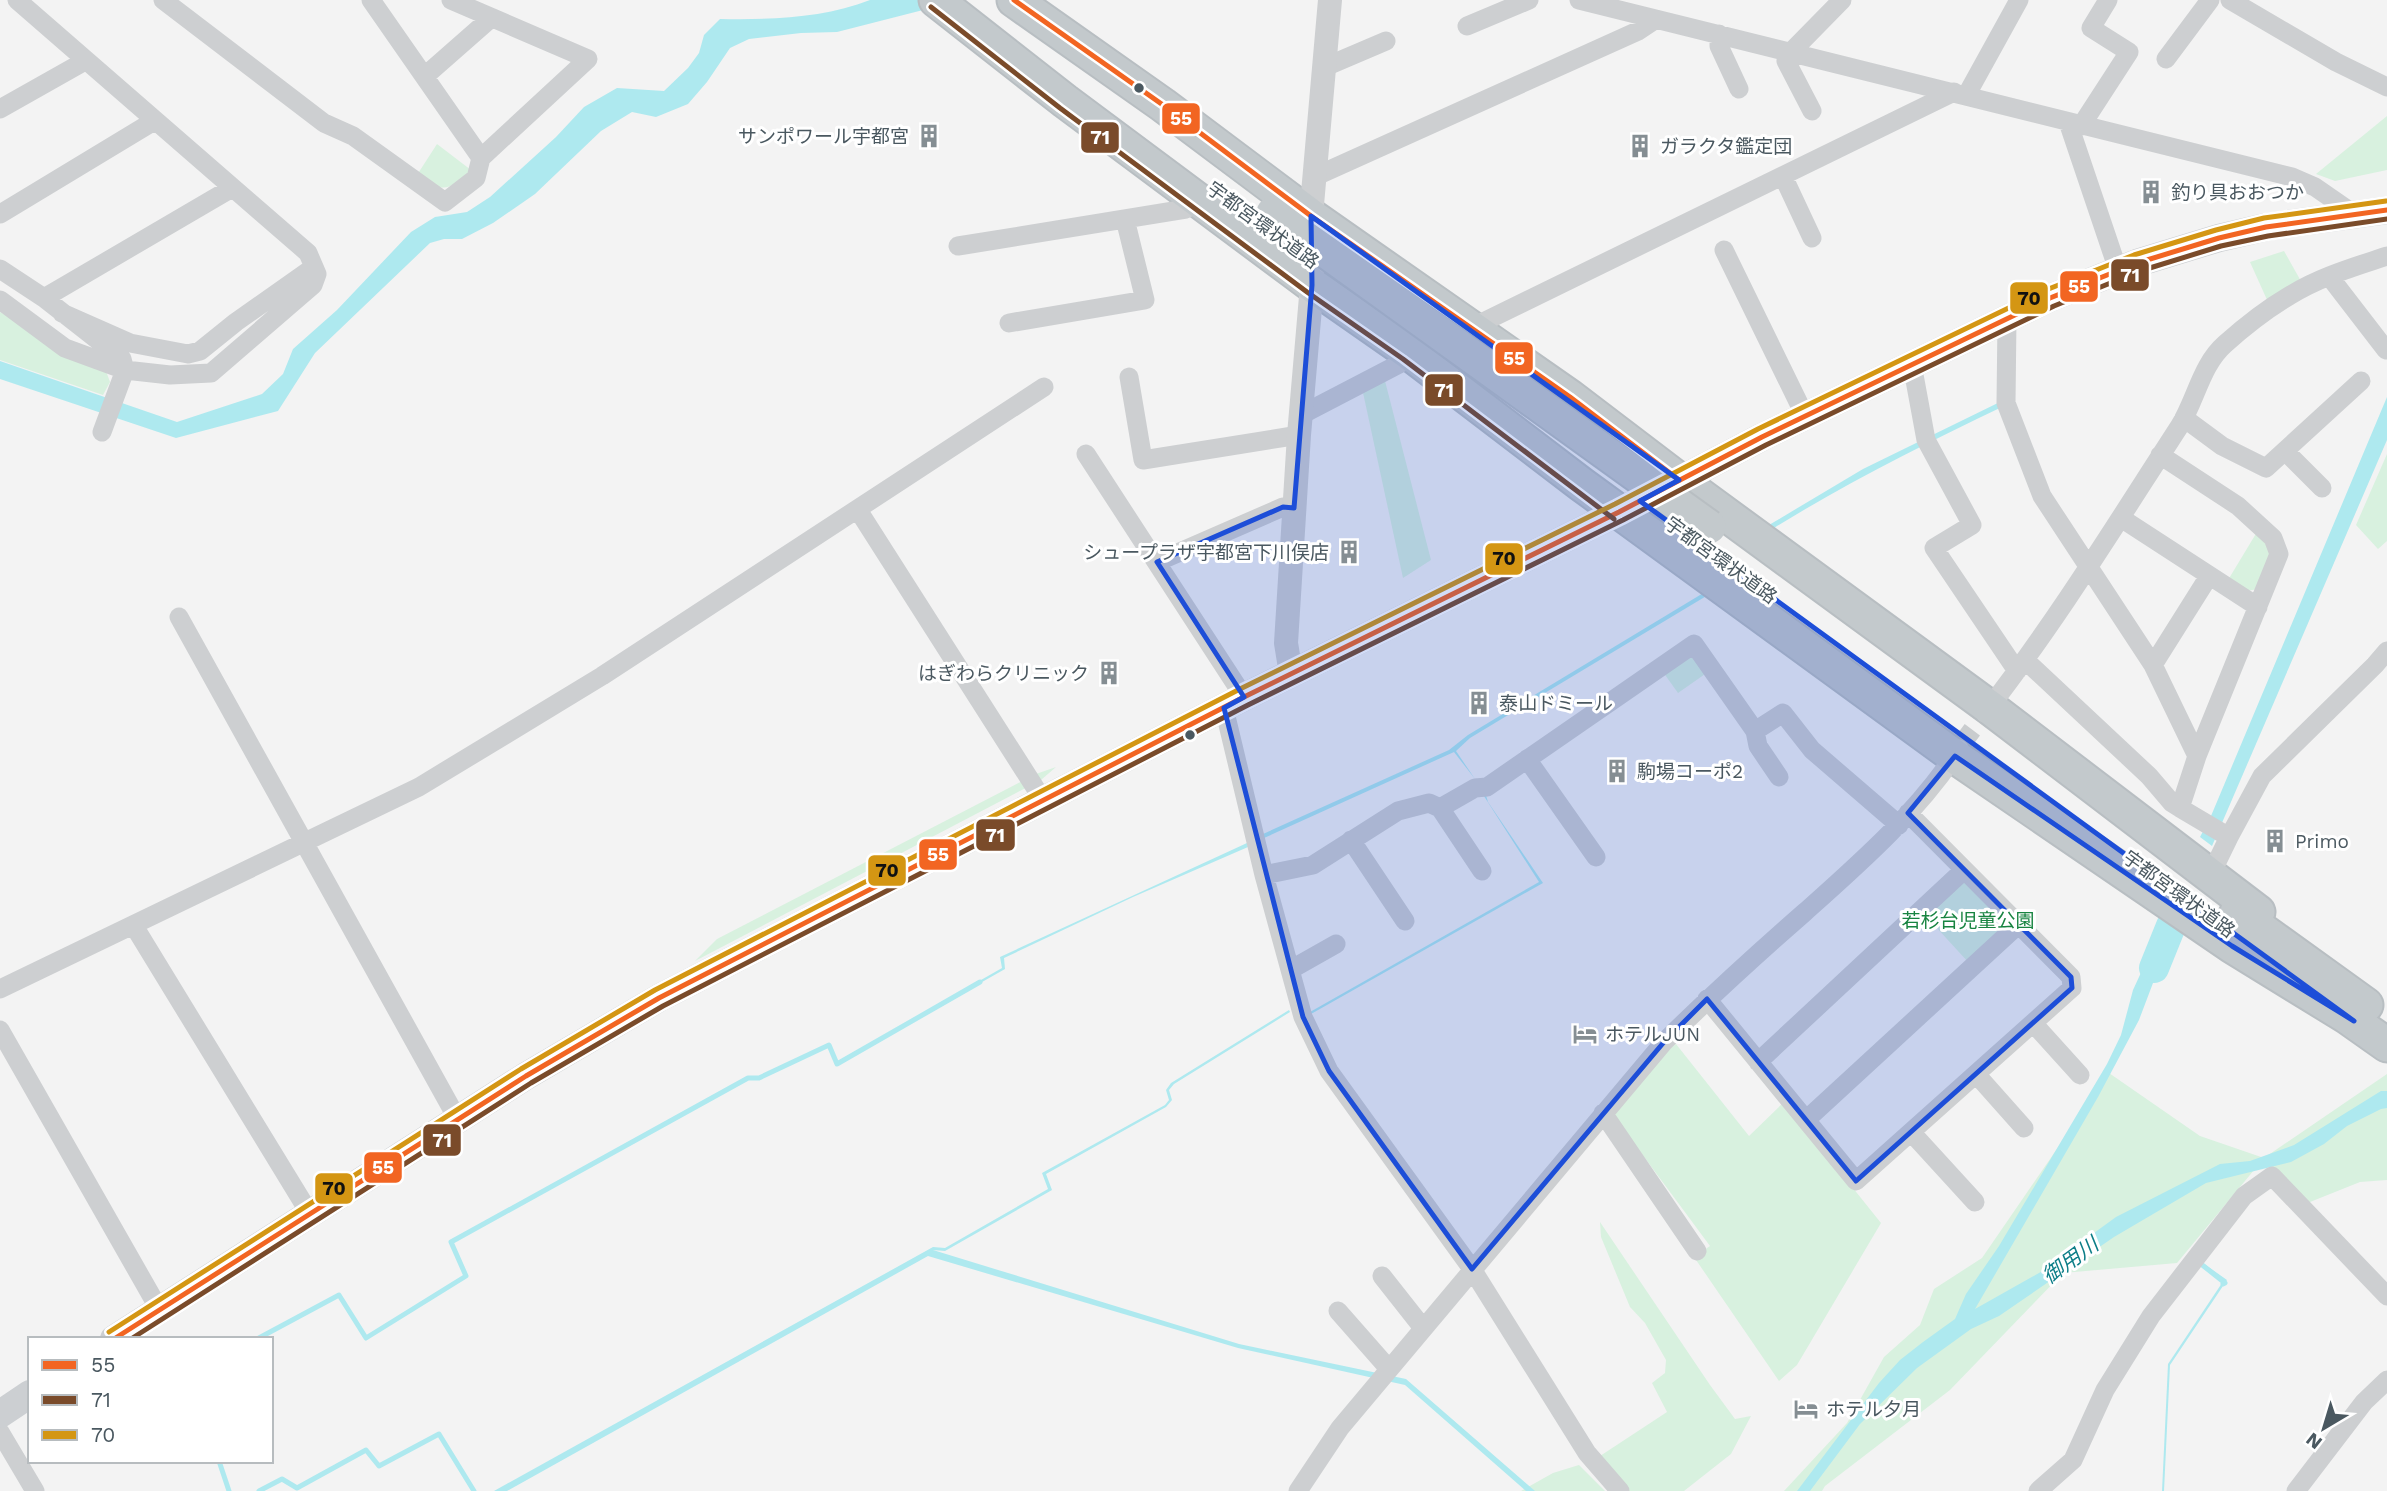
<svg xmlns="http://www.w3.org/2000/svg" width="2387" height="1491" font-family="'Work Sans','Noto Sans JP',sans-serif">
  <rect width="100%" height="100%" fill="#f3f3f3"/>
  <path fill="#d8f1df" d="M 2387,116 L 2387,170 L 2335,181 L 2316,174 Z
    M 437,144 L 471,170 C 446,192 445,193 417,175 Z
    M 2284,251 L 2302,283 L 2268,302 L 2250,262 Z
    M 0,312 L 106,371 L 110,382 L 103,395 L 0,360 Z
    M 1384,377 L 1431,560 L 1403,578 L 1362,388 Z
    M 2387,454 L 2387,541 L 2378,549 L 2356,525 Z
    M 2257,532 C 2281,556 2269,562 2258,589 L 2246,591 L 2228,580 Z
    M 1689,654 L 1708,672 L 1678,693 L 1663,672 Z
    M 1056,767 L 1041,780 L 695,961 L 717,939 L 1036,774 Z
    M 1958,882 L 1970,883 L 2005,919 L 2006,930 L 1969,963 L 1924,914 Z
    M 1676,1044 L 1749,1136 L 1784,1102 L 1881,1223 L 1797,1365 L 1779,1381 L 1694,1257 L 1710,1246 L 1613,1115 L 1657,1060 Z
    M 2109,1073 L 2200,1136 L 2264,1158 L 2387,1074 L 2387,1180 L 2360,1182 L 2305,1204 L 2264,1158 L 2177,1263 L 2063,1273 L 1950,1390 L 1825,1486 L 1822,1491 L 1784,1491 L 1847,1423 L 1884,1357 L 1920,1325 L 1934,1289 L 1982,1258 Z
    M 1600,1222 L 1710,1385 L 1735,1419 L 1751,1416 L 1731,1454 L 1684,1491 L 1628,1491 L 1597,1458 L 1667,1412 L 1652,1383 L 1665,1373 L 1666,1360 L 1645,1323 L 1630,1307 L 1601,1237 Z
    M 1579,1465 L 1605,1491 L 1521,1491 L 1553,1473 Z"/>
  <path fill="#aee9ef" d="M 870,0 L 919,0 L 927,9 L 837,32 L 801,33 L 749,39 L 730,48 L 707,82 L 688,104 L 656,117 L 632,112 L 601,131 L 535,194 L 493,223 L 462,239 L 444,239 L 430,243 L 315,353 L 278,411 L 176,438 L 0,379 L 0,361 L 177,422 L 262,394 L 283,374 L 293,349 L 337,310 L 411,232 L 435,217 L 467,212 L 490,197 L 556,137 L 584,107 L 617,88 L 664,91 L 688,68 L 699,53 L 704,35 L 720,19 C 770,20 824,18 870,0 Z
    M 2387,397 L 2387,440 L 2212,846 L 2200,837 L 2211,816 Z
    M 2004,400 L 2004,406 C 1925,444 1848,482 1774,528 L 1769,525 L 1863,469 Z
    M 1705,592 L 1708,595 L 1470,738 L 1456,751 L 1475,779 L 1454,752 L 1264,838 L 1263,834 L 1449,750 L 1468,735 Z
    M 1485,792 L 1488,802 L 1543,883 L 1311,1014 L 1310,1012 L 1539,882 L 1482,793 Z
    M 1247,843 L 1248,847 L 1133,897 L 1004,958 L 1005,969 L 975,986 L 974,984 L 1002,968 L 1000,957 Z
    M 2162,927 L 2175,937 L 2153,983 L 2139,1020 L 2098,1097 L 1975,1309 L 2039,1273 L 2116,1217 L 2220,1164 L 2250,1161 L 2294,1145 L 2381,1091 L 2387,1091 L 2387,1108 L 2381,1109 L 2347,1126 L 2324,1144 L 2291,1162 L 2206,1183 L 2114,1237 L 1999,1316 L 1971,1329 L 1917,1368 L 1860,1424 L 1810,1491 L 1797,1491 L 1879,1383 L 1900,1360 L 1923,1342 L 1955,1319 L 1966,1294 L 1999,1246 L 2107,1064 L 2121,1035 L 2133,990 Z
    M 1289,1010 L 1290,1012 L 1174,1084 L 1169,1090 L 1172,1100 L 1166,1107 L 1046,1174 L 1052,1190 L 945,1251 L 933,1250 L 1239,1344 L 1406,1379 L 1535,1491 L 1526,1491 L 1405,1385 L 1238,1348 L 928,1256 L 507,1491 L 494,1491 L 933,1247 L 945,1248 L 1048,1189 L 1042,1173 L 1165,1105 L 1169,1100 L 1166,1090 L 1171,1083 Z
    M 2249,1200 L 2200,1261 L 2227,1280 L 2170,1365 L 2164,1491 L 2162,1491 L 2168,1364 L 2224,1280 L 2197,1262 Z"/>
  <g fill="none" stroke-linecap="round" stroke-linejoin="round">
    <path stroke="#aee9ef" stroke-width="5" d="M 2201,1264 L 2225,1283 L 2223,1284
      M 257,1339 L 339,1295 L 366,1338 L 466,1276 L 451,1242 L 748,1078 L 759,1078 L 829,1045 L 837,1064 L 980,982
      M 219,1461 L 229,1491
      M 259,1491 L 282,1479 L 297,1488 L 366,1450 L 379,1466 L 439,1434 L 474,1491"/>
    <path stroke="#aee9ef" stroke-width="30" d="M 2154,968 L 2171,926"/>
    <path stroke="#c9ccce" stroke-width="19" stroke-dasharray="19 10" stroke-linecap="butt" d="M 1961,745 L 1984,714"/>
    <g stroke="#b8bec2" stroke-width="37">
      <path id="trunk" d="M 936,0 L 1065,101 L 1312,285 L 1408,352 L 1581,484 L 1954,756 L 2232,946 L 2354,1021
        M 1014,0 L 1163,105 L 1311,216 L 1570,397 L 1679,480 L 1989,707 L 2258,912 L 2253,923
        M 2237,912 L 2366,1005
        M 2336,1009 L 2387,1045"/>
    </g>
    <path stroke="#cdcfd1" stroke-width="19" d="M 17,0 L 308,253 L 314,267 L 236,322 L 200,351 L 188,354 L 130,343 L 62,313
      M 163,0 L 324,123 L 353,136 L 445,202 L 476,178 L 481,158 L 588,59 L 451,0
      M 371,0 L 481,158
      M 1579,0 L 2292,177 L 2315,187 L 2354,214
      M 2230,0 L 2336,62 L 2387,87
      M 1467,26 L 1529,0
      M 1719,34 L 1719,46 L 1739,89
      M 2166,59 L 2210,0
      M 1325,67 L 1386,41
      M 425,76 L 491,18
      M 1966,96 L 2019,0
      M 0,109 L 85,61
      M 1812,111 L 1786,61 L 1791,52 L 1842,0
      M 2068,122 L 2118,270
      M 2081,126 L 2129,52 L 2091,28 L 2108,0
      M 1783,176 L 1812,238
      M 1314,177 L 1638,31 L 1656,19
      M 0,214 L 154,121
      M 958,246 L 1186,209 L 1195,197
      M 1724,250 L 1805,416
      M 0,269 L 44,298 L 122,359 L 125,370 L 102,432
      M 2329,276 L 2386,350
      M 44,298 L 232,188
      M 0,300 L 65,348 L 125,370 L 170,375 L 211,373 L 313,285 L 317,274 L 314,267
      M 2007,319 L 2006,403 L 2042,496 L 2153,665 L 2197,756 L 2180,808 L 2229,837 L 2210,876
      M 1009,323 L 1145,300 L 1125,219
      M 1471,328 L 1954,92
      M 1912,364 L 1926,440 L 1972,525 L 1934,548 L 2017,671
      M 1129,377 L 1143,460 L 1299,435
      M 1301,415 L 1399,364 L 1408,352
      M 2184,418 L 2222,446 L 2266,468 L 2361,381
      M 2285,451 L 2322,488
      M 1086,454 L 1244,697
      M 2160,455 L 2238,506 L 2273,538 L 2279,554 L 2197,756
      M 858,510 L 1043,800
      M 2121,518 L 2258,607
      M 1157,562 L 1283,507 L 1294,508
      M 179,617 L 458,1120
      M 2025,660 L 2149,776 L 2172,803 L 2180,808
      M 2153,665 L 2209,576
      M 1224,708 L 1264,875 L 1303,1017 L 1329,1071 L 1472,1269 L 1587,1453 L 1620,1491
      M 1985,713 C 2056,622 2116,524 2179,427 C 2196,400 2201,365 2225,344 C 2244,327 2267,309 2289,296 C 2319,277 2354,267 2387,256
      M 1755,731 L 1758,746 L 1779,777
      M 1527,759 L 1596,857
      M 1440,808 L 1482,871
      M 2229,837 L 2262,776 L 2375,665 L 2387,651
      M 1351,840 L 1405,921
      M 1264,875 L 1313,865 L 1398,811 L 1429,803 L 1440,808 L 1475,788 L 1487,787 L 1694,644 L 1755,731 L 1783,713 L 1812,750 L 1899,825
      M 134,926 L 310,1214
      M 1290,970 L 1336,944
      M 0,989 L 419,787 L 602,676 L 1044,387
      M 1707,999 L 1856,1181 L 2072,988 L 2071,977 L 1908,813
      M 2033,1023 L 2080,1075
      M 0,1030 L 159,1309
      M 1758,1062 L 1964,870
      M 1976,1074 L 2024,1128
      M 1603,1113 L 1697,1251
      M 1806,1120 L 2019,924
      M 1911,1132 L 1975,1202
      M 1382,1276 L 1423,1328
      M 1338,1311 L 1389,1369
      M 0,1432 L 35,1491
      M 1298,1491 L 1340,1428 L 1664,1042 C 1710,997 1757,954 1805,912 C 1861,862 1918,812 1959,749
      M 2038,1491 L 2073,1460 L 2105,1390 L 2151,1316 L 2244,1196 L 2272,1176 L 2387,1296
      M 2296,1491 L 2364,1402 L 2387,1380"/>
    <path stroke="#cdcfd1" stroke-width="24" d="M 1291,674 L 1286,643 L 1299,435 L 1312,285 L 1311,216 L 1330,0"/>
    <path stroke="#cccfd2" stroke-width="28" d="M 114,1339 L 526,1076 L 659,998 L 1244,697 L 1619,512 L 1762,437 L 2050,298 L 2137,263 L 2219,238 L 2266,227 L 2387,210
      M 0,1414 L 30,1394"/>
    <use href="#trunk" stroke="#c3c9cc" stroke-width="33"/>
    <g stroke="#b8bec2" stroke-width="37" stroke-linecap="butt">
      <path id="trunk-bridge" d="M 1273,213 L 1709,527"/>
    </g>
    <use href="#trunk-bridge" stroke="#c3c9cc" stroke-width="33"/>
    <g stroke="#fff" stroke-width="10">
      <path id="bus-1" d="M 1014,0 L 1163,105 L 1311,216 L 1570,397 L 1679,480
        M 114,1339 L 526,1076 L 659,998 L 1244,697 L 1619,512 L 1762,437 L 2050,298 L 2137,263 L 2219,238 L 2266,227 L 2387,210"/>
    </g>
    <g stroke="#fff" stroke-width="10">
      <path id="bus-2" d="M 931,7 L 1060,108 L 1307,292 L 1403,359 L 1614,519
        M 131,1339 L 531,1083 L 663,1006 L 1248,705 L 1623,520 L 1766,445 L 2054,306 L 2140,271 L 2221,246 L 2268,236 L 2387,219"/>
    </g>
    <g stroke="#fff" stroke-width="10">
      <path id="bus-3" d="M 109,1332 L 521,1069 L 655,990 L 1240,689 L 1615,504 L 1758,429 L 2046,290 L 2134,255 L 2216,230 L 2264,218 L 2386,201"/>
    </g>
    <use href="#bus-1" stroke="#f26522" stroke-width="5"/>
    <use href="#bus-2" stroke="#7a4b2a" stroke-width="5"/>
    <use href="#bus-3" stroke="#d49613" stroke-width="5"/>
  </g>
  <path fill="#1d4ed8" fill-opacity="0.2" stroke="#1d4ed8" stroke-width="5" stroke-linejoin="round" d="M 1311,216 L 1679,480 L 1640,501 L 2354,1021 L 2232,946 L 1955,756 L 1908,813 L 2071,977 L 2072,988 L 1856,1181 L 1707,999 L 1664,1042 L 1472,1269 L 1329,1071 L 1303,1017 L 1224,708 L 1244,697 L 1157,562 L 1283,507 L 1294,508 L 1312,285 Z"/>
  <defs>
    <g id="building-bare" transform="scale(1.89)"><path d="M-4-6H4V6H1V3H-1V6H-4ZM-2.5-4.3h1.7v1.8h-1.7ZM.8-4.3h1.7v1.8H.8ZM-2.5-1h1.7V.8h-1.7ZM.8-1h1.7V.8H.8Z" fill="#858e93" stroke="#fff" stroke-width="2.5" paint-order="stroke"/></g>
    <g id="hotel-bare" transform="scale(1.89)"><path d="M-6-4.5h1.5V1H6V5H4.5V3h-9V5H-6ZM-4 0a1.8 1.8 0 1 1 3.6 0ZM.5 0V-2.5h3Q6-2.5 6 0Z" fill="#858e93" stroke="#fff" stroke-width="2.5" paint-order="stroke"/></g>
  </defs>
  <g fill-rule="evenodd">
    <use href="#building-bare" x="929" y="136"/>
    <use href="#building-bare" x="1640" y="146"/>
    <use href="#building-bare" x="2151" y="192"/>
    <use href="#building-bare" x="1349" y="552"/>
    <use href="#building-bare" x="1109" y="673"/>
    <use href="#building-bare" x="1479" y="703"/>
    <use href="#building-bare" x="1617" y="771"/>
    <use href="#building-bare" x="2275" y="841"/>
    <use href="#hotel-bare" x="1585" y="1034"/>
    <use href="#hotel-bare" x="1806" y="1409"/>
  </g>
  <g fill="#4a5860" stroke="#fff" stroke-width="2.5">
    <circle cx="1139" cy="88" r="6"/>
    <circle cx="1190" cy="735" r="6"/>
  </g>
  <g text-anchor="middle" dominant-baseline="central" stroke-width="6" stroke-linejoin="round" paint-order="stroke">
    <g font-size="19" fill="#4a5860" stroke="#fff" text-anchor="start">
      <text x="909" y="136" text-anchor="end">サンポワール宇都宮</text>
      <text x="1660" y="146">ガラクタ鑑定団</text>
      <text x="2171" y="192">釣り具おおつか</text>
      <text x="1329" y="552" text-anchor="end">シュープラザ宇都宮下川俣店</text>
      <text x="1089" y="673" text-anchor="end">はぎわらクリニック</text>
      <text x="1499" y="703">泰山ドミール</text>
      <text x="1637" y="771">駒場コーポ2</text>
      <text x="2295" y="841">Primo</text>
      <text x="1605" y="1034">ホテルJUN</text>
      <text x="1826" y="1409">ホテル夕月</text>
    </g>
    <g font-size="19" fill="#4a5860" stroke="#fff">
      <text transform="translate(1263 225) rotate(36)">宇都宮環状道路</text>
      <text transform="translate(1721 560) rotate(36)">宇都宮環状道路</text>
      <text transform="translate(2179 894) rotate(36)">宇都宮環状道路</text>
    </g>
    <g font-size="19" fill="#188441" stroke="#fff">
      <text x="1968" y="920">若杉台児童公園</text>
    </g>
    <g font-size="21" font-style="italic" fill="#0d7e88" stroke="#fff">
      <text transform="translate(2070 1260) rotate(-36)">御用川</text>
    </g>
  </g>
  <g stroke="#fff" stroke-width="2.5">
    <rect x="1161" y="102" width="40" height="33" rx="7" fill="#f26522"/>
    <rect x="1080" y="121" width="40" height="33" rx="7" fill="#7a4b2a"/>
    <rect x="2110" y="258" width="40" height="34" rx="7" fill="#7a4b2a"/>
    <rect x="2059" y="270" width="40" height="33" rx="7" fill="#f26522"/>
    <rect x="2009" y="281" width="40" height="34" rx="7" fill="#d49613"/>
    <rect x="1494" y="341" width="40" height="34" rx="7" fill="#f26522"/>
    <rect x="1424" y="373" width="40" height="34" rx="7" fill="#7a4b2a"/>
    <rect x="1484" y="542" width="40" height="34" rx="7" fill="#d49613"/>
    <rect x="975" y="818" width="41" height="34" rx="7" fill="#7a4b2a"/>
    <rect x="918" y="838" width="40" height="33" rx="7" fill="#f26522"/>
    <rect x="867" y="854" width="40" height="33" rx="7" fill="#d49613"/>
    <rect x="422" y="1123" width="40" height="34" rx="7" fill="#7a4b2a"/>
    <rect x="363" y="1151" width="40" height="33" rx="7" fill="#f26522"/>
    <rect x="314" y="1172" width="40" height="33" rx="7" fill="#d49613"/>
  </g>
  <g font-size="19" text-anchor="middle" font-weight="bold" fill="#fff">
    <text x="1181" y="125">55</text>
    <text x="1100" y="144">71</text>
    <text x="2130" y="282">71</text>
    <text x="2079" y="293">55</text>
    <text x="1514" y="365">55</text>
    <text x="1444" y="397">71</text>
    <text x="995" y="842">71</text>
    <text x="938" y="861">55</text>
    <text x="442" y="1147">71</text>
    <text x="383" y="1174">55</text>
  </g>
  <g font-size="19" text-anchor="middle" font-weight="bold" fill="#111">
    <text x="2029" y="305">70</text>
    <text x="1504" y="565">70</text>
    <text x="887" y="877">70</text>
    <text x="334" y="1195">70</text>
  </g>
  <rect x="28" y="1337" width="245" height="126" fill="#ffffff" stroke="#b7bcbf" stroke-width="2"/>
  <rect x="42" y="1360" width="35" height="10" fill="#f26522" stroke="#b7bcbf" stroke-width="2"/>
  <text x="91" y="1372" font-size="21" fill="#4a5860">55</text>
  <rect x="42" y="1395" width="35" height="10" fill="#7a4b2a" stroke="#b7bcbf" stroke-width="2"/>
  <text x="91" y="1407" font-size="21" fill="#4a5860">71</text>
  <rect x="42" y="1430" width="35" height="10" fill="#d49613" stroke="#b7bcbf" stroke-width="2"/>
  <text x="91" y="1442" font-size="21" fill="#4a5860">70</text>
  <g transform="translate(2324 1428) rotate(218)" stroke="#ffffff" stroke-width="5" paint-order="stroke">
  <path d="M0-5L12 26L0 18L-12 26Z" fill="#4a5860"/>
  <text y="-10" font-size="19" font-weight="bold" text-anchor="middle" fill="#4a5860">N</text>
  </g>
</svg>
